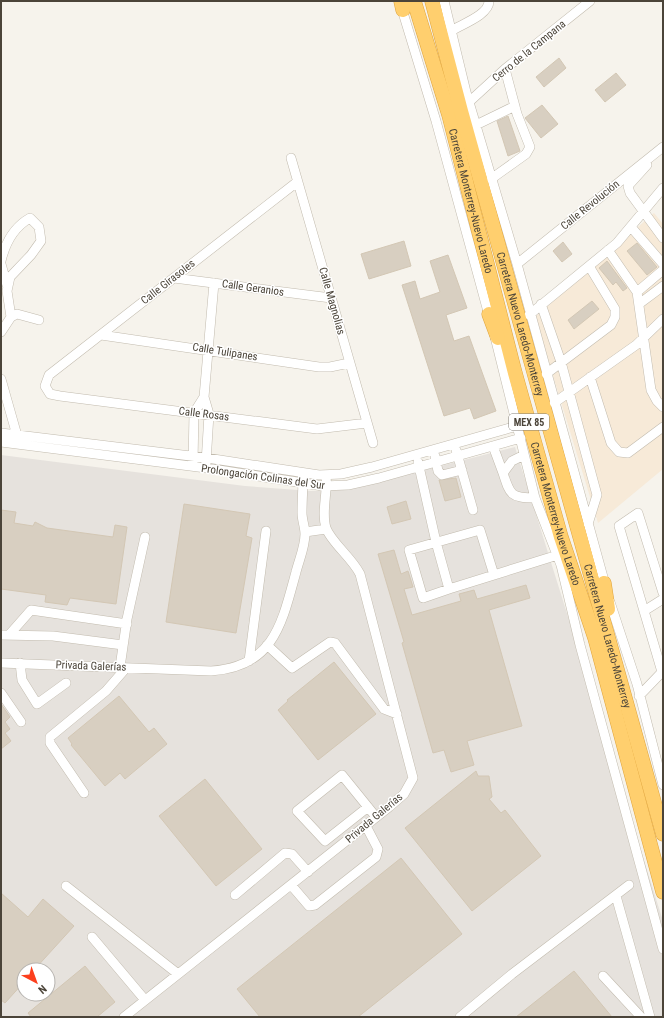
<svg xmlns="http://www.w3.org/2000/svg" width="664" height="1018" font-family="'Roboto Condensed',sans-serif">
  <rect width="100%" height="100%" fill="#f6f3ec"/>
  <path fill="#f7ead8" d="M 654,213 L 663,224 L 663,469 L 598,523 L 535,317 Z"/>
  <path fill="#e6e2dd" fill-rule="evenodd" d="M 515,447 L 663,921 L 663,1017 L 1,1017 L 1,455 L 245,486 L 311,491 L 350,489 ZM 24,970 L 48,970 L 48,994 L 24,994 Z"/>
  <path fill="#d8cfc1" stroke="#d3c7b4" d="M 559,58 L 566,68 L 544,87 L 536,77 Z
    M 616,73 L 626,85 L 605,102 L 595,90 Z
    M 542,105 L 558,124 L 541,138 L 525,118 Z
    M 508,116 L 520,151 L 508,156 L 497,121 Z
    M 404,241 L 411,266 L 369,279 L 361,254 Z
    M 563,242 L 572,254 L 562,262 L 553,251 Z
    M 637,243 L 657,267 L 647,275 L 627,251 Z
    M 448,255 L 467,308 L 446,315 L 454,341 L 469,336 L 496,411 L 474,419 L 470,408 L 444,416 L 402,285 L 415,281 L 420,299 L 440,292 L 430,261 Z
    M 607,261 L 627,288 L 623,291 L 616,282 L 613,285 L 599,268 Z
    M 592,301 L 599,309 L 574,329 L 568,320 Z
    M 456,478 L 461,497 L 445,501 L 439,480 Z
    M 406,501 L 411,519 L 392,524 L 387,507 Z
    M 184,504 L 250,514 L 246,536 L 252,538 L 236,633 L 166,622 Z
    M 1,510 L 16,512 L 14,523 L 33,526 L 35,522 L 47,528 L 113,537 L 115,525 L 127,527 L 116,604 L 70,598 L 67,605 L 45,602 L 46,595 L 1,589 Z
    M 394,550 L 401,574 L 408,571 L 413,587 L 404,589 L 412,615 L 461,601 L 459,594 L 474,590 L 477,599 L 526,585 L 530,598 L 489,610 L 522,726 L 467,741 L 474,765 L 451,772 L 444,750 L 433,753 L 402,643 L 404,642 L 378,554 Z
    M 334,662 L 376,714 L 318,760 L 278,710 L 288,701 L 287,700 Z
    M 119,696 L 149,732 L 154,728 L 167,744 L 125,779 L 120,773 L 105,786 L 71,745 L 72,744 L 68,738 Z
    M 1,704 L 10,717 L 5,722 L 10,729 L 5,733 L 11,741 L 1,749 Z
    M 476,771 L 478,776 L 489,776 L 492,797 L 489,799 L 501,813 L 505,810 L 541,856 L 472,911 L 405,828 Z
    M 205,779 L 262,849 L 216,886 L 159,816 Z
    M 401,858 L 462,934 L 358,1017 L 260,1017 L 237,989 Z
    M 1,893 L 28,917 L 43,899 L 74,926 L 34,970 L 24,970 L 24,982 L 5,1003 L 1,1000 Z
    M 85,966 L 115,1002 L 97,1017 L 31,1017 L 28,1013 Z
    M 574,971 L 612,1017 L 516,1017 Z"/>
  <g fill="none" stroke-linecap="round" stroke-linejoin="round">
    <g stroke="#c2bbae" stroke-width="10">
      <path id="minor" d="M 444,1 L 466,92 L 517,264 L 606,588
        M 401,6 L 436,121 L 490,319
        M 451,31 C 462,24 489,15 489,1
        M 469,102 L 505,69 L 590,1
        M 476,125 L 515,106
        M 291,158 L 373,443
        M 647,165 L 628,186 L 630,193 L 663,238
        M 491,179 L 526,154 L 530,147 L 517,114 L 505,69
        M 297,182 L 49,375 L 45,386 L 50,394 L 60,396 L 317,429 L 367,423
        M 631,227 L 663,264
        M 608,250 L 637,292 L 651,390 L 657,401 L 663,407
        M 1,261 C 5,244 14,227 30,218 L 39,227 L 41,241 L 31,255 L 10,277 L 7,291 L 11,317
        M 1,264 L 7,285
        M 517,264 L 663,147
        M 174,278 L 331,298
        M 637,292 L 663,270
        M 541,304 L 561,362 L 597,495 L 588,524
        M 639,304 L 663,286
        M 529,315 L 617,243 L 663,188
        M 1,332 L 11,317 L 17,314 L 39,320
        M 494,333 L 535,498 L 561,565 L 580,645 L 663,949
        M 101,335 L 319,367 L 330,367 L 349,363
        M 546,374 L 611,325 L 615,317 L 615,309 L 589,266
        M 590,377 L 611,443 L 619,452 L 628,453 L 663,427
        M 1,379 L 18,439
        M 554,403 L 636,345 L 663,319
        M 1,433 L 207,458 L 319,475 L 341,474 L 372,467 L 517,426
        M 1,442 L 206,468 L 323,486 L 348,485 L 379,478 L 521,438
        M 493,446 L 503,473
        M 456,450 L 473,510
        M 524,455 L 512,461 L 503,473 C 510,495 511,498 535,498
        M 435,456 L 438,471 L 442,475 L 462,470
        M 193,462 L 194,413 L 204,397
        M 418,462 L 436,542 L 449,589 L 561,554
        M 206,463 L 209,414 L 204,397 L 214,283
        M 305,532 L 326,529
        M 449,589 L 423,598 L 409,550 L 480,530 L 494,575
        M 610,602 L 637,684 L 663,785
        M 644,611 L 663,599
        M 1,635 L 53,636 L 123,645
        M 9,635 L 31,610 L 127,624
        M 267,645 L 292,668 L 330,642 L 335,643 L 384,709 L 397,714
        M 249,661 L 266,531
        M 1,663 L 211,671 C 274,667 282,623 296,572 C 299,560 305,547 305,534 C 305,527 302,520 302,513 C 302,501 303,488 303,476
        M 20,663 L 22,680 L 37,704 L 66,683
        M 120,667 L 127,619 L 145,537
        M 662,672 L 619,526 L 638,513 L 663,593
        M 1,693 L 21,722
        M 639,696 L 663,671
        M 84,793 L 50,743 L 50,737 L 106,691 L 126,668
        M 368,807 L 325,841 L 297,811 L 342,775 L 376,817
        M 291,885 L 309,906 L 315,905 L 376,857 L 378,849 L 366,826
        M 66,886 L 178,974
        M 235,895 L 285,853 L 292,854 L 308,872
        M 616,896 L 650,1017
        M 92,937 L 145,1000
        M 603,976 L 641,1017
        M 124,1017 L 389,807 L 404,794 L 413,778 L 360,574 C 352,558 331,542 326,528 C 321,512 328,492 326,475
        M 460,1017 L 512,974 L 629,885"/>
    </g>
    <g stroke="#e0a43c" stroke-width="15">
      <g id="highway">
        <path d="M 401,1 L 403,10"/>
        <path id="s1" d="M 414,1 L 449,115 L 515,373 L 561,537 L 595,638 L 663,892"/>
        <path id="s2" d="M 432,1 L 461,111 L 663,834"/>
        <path d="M 489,314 L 498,338"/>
        <path d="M 604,583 L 608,609"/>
      </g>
    </g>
    <use href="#minor" stroke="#fff" stroke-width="9"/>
    <use href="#highway" stroke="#ffcf6e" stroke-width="14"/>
  </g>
  <g text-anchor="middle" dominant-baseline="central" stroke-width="3" stroke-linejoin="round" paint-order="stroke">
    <rect fill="#fff" stroke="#817c74" stroke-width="1" x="509" y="414" width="40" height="16" rx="3"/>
    <g font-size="10" font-weight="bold" fill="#4b4439">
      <text x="529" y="422">MEX 85</text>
    </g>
    <g font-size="11" fill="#4b4439" stroke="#fff">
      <text transform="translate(529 51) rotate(-39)">Cerro de la Campana</text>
      <text stroke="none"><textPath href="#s1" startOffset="208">Carretera Monterrey-Nuevo Laredo</textPath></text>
      <text transform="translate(590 205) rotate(-39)">Calle Revolución</text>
      <text transform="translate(168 282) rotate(-38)">Calle Girasoles</text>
      <text transform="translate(253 288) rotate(8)">Calle Geranios</text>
      <text transform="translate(332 301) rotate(74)">Calle Magnolias</text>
      <text stroke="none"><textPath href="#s2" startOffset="335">Carretera Nuevo Laredo-Monterrey</textPath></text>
      <text transform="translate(225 352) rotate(9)">Calle Tulipanes</text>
      <text transform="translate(204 414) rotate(7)">Calle Rosas</text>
      <text transform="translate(263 477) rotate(8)">Prolongación Colinas del Sur</text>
      <text stroke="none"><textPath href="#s1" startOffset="532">Carretera Monterrey-Nuevo Laredo</textPath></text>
      <text stroke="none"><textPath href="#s2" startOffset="659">Carretera Nuevo Laredo-Monterrey</textPath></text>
      <text transform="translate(91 666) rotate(2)">Privada Galerías</text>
      <text transform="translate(374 818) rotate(-40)">Privada Galerías</text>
    </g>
  </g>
  <rect width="664" height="1018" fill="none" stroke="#4b4439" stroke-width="4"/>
  <g transform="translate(36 982) rotate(139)"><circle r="19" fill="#ffffff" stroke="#b7b4b0"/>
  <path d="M0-3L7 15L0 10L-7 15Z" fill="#fc3f1d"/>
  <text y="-6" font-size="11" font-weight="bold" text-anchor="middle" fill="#4b4439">N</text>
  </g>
</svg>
